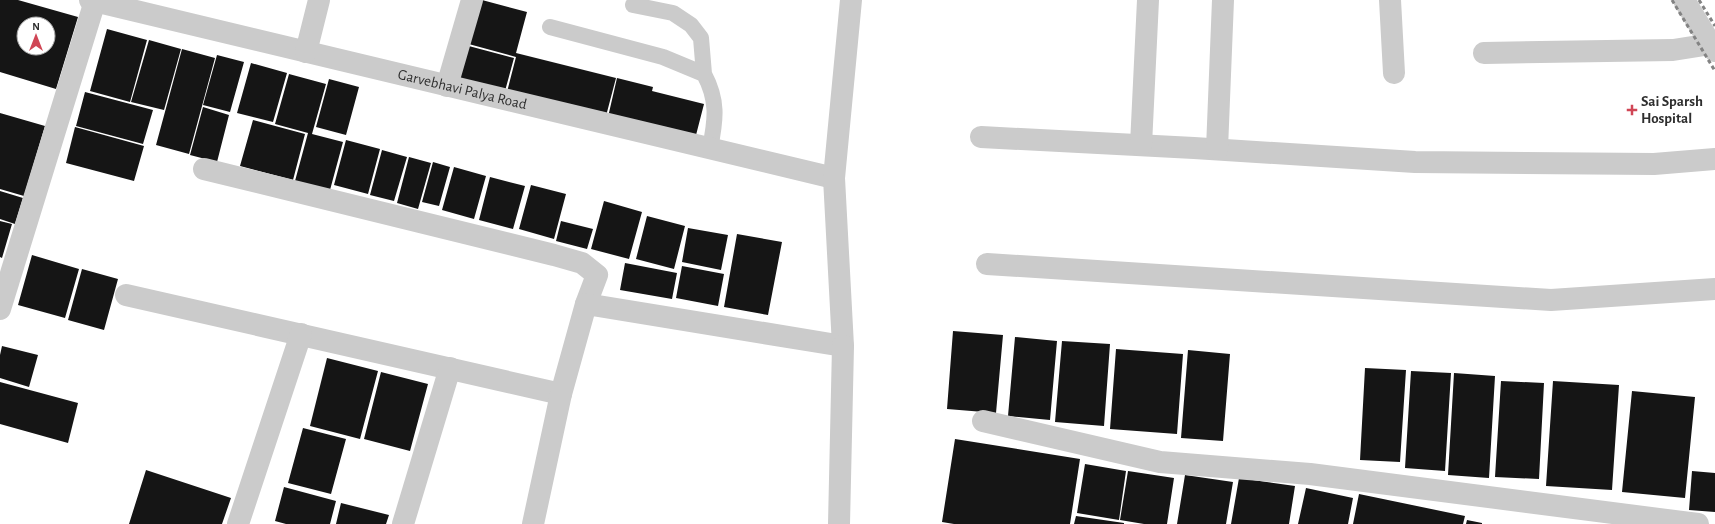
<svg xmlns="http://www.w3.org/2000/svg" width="1715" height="524" font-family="'Alegreya Sans',sans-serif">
  <rect width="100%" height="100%" fill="#fff"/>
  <path fill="#151515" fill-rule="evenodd" d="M 0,0 L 18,0 L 78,17 L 56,89 L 0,72 ZM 24,24 L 48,24 L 48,48 L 24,48 Z
    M 482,0 L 527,12 L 516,53 L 616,78 L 606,116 L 507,92 L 516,57 L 465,43 Z
    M 107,29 L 147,40 L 130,102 L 90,91 Z
    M 149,40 L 181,49 L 164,110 L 131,102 Z
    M 465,45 L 514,58 L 505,91 L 456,78 Z
    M 182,49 L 215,58 L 189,154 L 156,145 Z
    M 217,55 L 244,62 L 230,112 L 203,105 Z
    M 251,63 L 287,73 L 273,122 L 237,113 Z
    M 289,74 L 326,84 L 312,134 L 343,142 L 330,190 L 295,181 L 308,133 L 275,124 Z
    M 617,78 L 653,87 L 652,91 L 704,104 L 695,139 L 608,117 Z
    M 329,79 L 359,87 L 346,135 L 316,127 Z
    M 85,92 L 153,110 L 143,144 L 76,126 Z
    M 203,107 L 229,115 L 217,162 L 190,155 Z
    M 0,113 L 45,126 L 24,196 L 0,189 Z
    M 253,120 L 305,134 L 293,180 L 240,166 Z
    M 75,127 L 144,146 L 134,181 L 66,163 Z
    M 346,140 L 380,149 L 368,194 L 334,185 Z
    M 382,150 L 407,157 L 394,201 L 370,195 Z
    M 409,157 L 431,163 L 418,209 L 397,203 Z
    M 433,162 L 450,167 L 439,206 L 422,202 Z
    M 454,167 L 486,176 L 474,219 L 442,210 Z
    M 490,177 L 525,186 L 513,229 L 479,220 Z
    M 531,185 L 566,194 L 554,239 L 519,229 Z
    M 0,191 L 23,198 L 15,224 L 0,219 Z
    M 604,201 L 642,212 L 629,259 L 591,249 Z
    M 647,216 L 685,226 L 674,269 L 636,259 Z
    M 0,221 L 12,224 L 2,258 L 0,257 Z
    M 561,221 L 593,229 L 587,249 L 556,241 Z
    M 688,228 L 728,235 L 721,270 L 682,262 Z
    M 737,234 L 782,242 L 768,315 L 724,307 Z
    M 32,255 L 79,269 L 65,318 L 18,305 Z
    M 625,263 L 677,273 L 672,299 L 620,290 Z
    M 682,266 L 724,274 L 718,306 L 676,298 Z
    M 82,269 L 118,279 L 104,330 L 68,320 Z
    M 953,331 L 1003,335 L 996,413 L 947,409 Z
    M 1015,337 L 1057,341 L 1050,420 L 1008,416 Z
    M 1062,341 L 1110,344 L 1104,426 L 1055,422 Z
    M 2,346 L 38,355 L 29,387 L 0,378 L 0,355 Z
    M 1116,349 L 1183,354 L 1177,434 L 1110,429 Z
    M 1188,350 L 1230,354 L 1223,441 L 1181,438 Z
    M 327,358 L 378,371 L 360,439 L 310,426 Z
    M 1365,368 L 1406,370 L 1400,462 L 1360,460 Z
    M 1411,371 L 1451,373 L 1445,471 L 1405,468 Z
    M 381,372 L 428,384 L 410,451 L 364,439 Z
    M 1454,373 L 1495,376 L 1489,478 L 1448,475 Z
    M 1501,381 L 1544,383 L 1539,479 L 1495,477 Z
    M 1553,381 L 1619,385 L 1612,490 L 1546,486 Z
    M 0,382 L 78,403 L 68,443 L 0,424 Z
    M 1632,391 L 1695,397 L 1685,498 L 1622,492 Z
    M 303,428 L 346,439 L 331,494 L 288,483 Z
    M 955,439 L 1080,459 L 1070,524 L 954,524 L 942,522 Z
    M 1085,464 L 1126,471 L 1119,520 L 1077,513 Z
    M 146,470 L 231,498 L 222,524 L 129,524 Z
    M 1128,471 L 1174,478 L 1167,524 L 1144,524 L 1120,520 Z
    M 1692,471 L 1715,473 L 1715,512 L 1689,510 Z
    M 1185,475 L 1233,482 L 1226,524 L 1177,524 Z
    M 1239,478 L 1295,486 L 1289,524 L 1231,524 Z
    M 284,487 L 336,501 L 330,524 L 286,524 L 275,521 Z
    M 1306,488 L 1353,498 L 1348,524 L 1298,524 Z
    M 1359,494 L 1465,516 L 1463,524 L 1353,524 Z
    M 341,503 L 389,515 L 386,524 L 336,524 Z
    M 1076,516 L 1124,523 L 1124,524 L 1074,524 Z
    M 1467,520 L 1482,523 L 1482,524 L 1466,524 Z"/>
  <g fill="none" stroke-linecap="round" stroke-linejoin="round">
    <path stroke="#cbcbcb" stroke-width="16" d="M 633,5 L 673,13 L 691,25 L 701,38 L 704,74
      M 550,27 L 663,57 L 704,74 C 718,100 716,119 710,148"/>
    <g stroke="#cbcbcb" stroke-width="22">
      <path id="s1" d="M 90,0 L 834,178"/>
      <path d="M 1390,0 L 1394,73"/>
      <path d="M 306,52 L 319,0"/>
      <path d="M 1484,53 L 1673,50 L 1711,44"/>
      <path d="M 447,86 L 472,0"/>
      <path d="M 981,137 L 1194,148 L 1415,162 L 1654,164 L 1715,159"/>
      <path d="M 1141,145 L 1148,0"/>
      <path d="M 1217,149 L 1223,0"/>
      <path d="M 204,169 L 554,255 L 582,263 L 597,275 L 586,304"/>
      <path d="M 987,264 L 1551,300 L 1715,289"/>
      <path d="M 126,295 L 561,394"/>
      <path d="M 0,309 L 95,1"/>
      <path d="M 983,421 L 1160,462 L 1310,474 L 1698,524"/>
      <path d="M 238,524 L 301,334"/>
      <path d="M 403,524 L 450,368"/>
      <path d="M 533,524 L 561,394 L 586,304 L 843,346 L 834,178 L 851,0"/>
      <path d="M 839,524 L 843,346"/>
    </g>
    <path stroke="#cbcbcb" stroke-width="22" d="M 1684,0 L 1715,51"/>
    <path stroke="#838383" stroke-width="3" stroke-dasharray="4 3" stroke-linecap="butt" d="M 1672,0 L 1715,71
      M 1699,0 L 1715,26"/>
  </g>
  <path fill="#d04655" stroke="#fff" stroke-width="1.5" d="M1630 104h4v4h4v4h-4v4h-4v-4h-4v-4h4z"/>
  <g text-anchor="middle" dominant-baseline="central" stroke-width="4" stroke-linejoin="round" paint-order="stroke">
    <g font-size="15" fill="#2e2e2e" stroke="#fff">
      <text stroke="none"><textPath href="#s1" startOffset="383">Garvebhavi Palya Road</textPath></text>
    </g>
    <g font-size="15" font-weight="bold" fill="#2e2e2e" stroke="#fff" text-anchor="start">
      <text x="1641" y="101">Sai Sparsh<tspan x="1641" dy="17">Hospital</tspan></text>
    </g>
  </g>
  <g transform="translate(36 36)"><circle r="19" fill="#ffffff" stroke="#ababab"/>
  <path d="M0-3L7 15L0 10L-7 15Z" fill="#d04655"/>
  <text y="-6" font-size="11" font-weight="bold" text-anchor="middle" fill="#2e2e2e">N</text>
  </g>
</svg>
